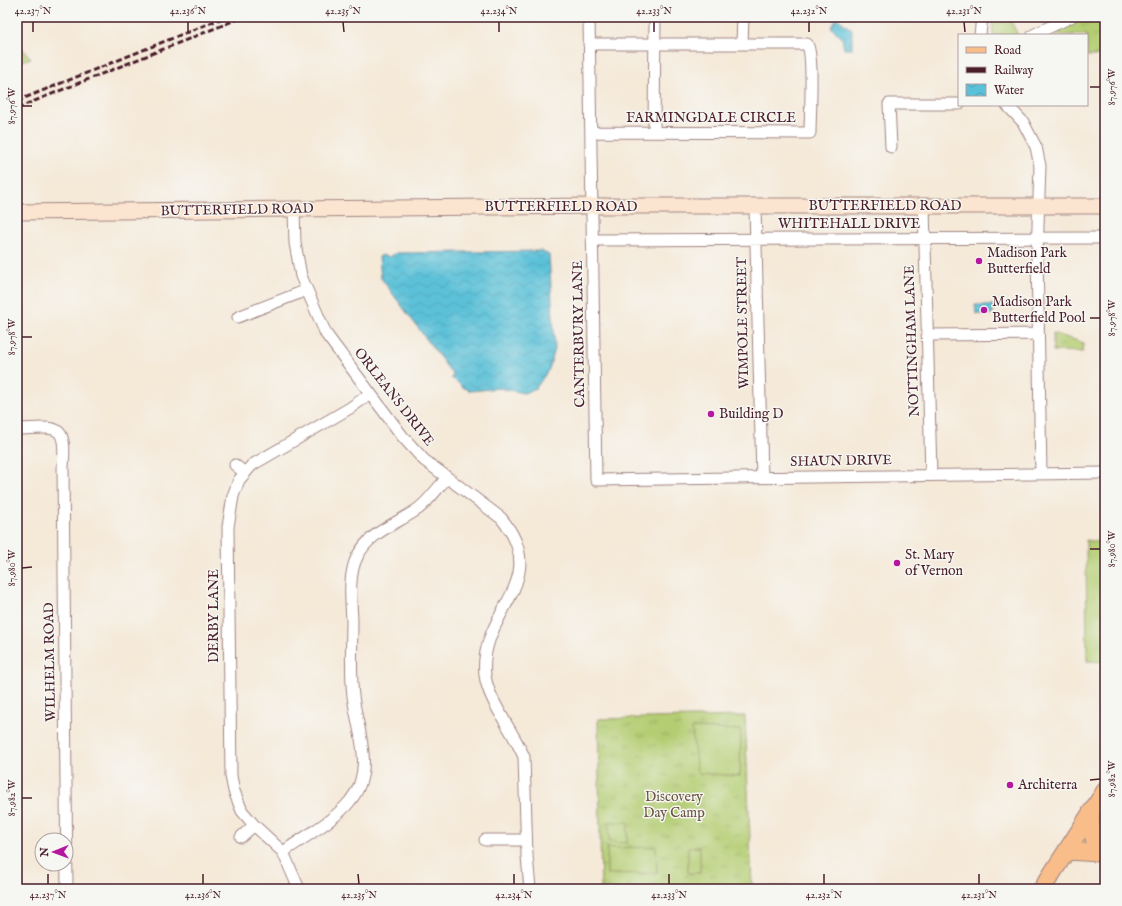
<svg xmlns="http://www.w3.org/2000/svg" width="1122" height="906" font-family="'IM FELL English',serif">
  <defs>
    <pattern id="grass-tufts" width="24" height="20" patternUnits="userSpaceOnUse"><rect width="24" height="20" fill="#b4cd72"/><path d="M3 7l-1-3M5 7V3M7 7l1-3M15 17l-1-3M17 17v-4M19 17l1-3" fill="none" stroke="#9cb063"/></pattern>
    <pattern id="water-waves" width="16" height="10" patternUnits="userSpaceOnUse"><rect width="16" height="10" fill="#5bc1d8"/><path d="M0 5q4-4 8 0t8 0" fill="none" stroke="#51a5ba"/></pattern>
  </defs>
  <rect width="100%" height="100%" fill="#f6f6f2"/>
  <filter id="ink" filterUnits="userSpaceOnUse"><feTurbulence type="fractalNoise" baseFrequency=".025" numOctaves="2"/><feDisplacementMap in="SourceGraphic" scale="8" xChannelSelector="R" yChannelSelector="G"/><feConvolveMatrix kernelMatrix="1 2 1 2 8 2 1 2 1" color-interpolation-filters="sRGB"/></filter>
  <filter id="wash" filterUnits="userSpaceOnUse"><feTurbulence type="fractalNoise" baseFrequency=".012" numOctaves="4" result="noise"/><feDisplacementMap in="SourceGraphic" scale="16" xChannelSelector="R" yChannelSelector="G"/><feGaussianBlur stdDeviation="0.9" result="paint"/><feColorMatrix in="noise" values="0 0 0 0 0 0 0 0 0 0 0 0 0 0 0 0 0 1.4 0 .05"/><feComposite in="paint" operator="in"/></filter>
  <g filter="url(#wash)">
    <rect width="100%" height="100%" fill="#f5e9d8"/>
    <path fill="url(#grass-tufts)" stroke="#7f764e" d="M 992,17 L 1009,17 L 1018,35 L 993,35 Z
      M 1079,17 L 1105,17 L 1105,56 L 1087,56 L 1087,35 L 1044,35 Z
      M 1053,333 L 1084,343 L 1083,352 L 1053,351 Z
      M 745,716 L 752,886 L 900,889 L 601,889 L 598,719 Z"/>
    <path fill="#b4cd72" stroke="#7f764e" d="M 17,43 L 31,58 L 17,63 Z
      M 1086,540 L 1105,543 L 1105,662 L 1087,661 Z
      M 692,728 L 741,730 L 740,776 L 697,773 Z
      M 609,822 L 628,822 L 627,843 L 609,842 Z
      M 656,847 L 657,873 L 607,874 L 607,848 Z
      M 688,847 L 700,847 L 700,873 L 688,873 Z"/>
    <path fill="url(#water-waves)" stroke="#527082" d="M 837,18 L 852,30 L 852,49 L 844,49 L 842,38 L 831,27 Z
      M 541,251 L 549,255 L 555,349 L 549,369 L 536,388 L 524,393 L 499,388 L 471,391 L 462,387 L 455,380 L 451,378 L 453,375 L 381,278 L 379,257 L 382,255 L 389,257 L 396,253 Z
      M 975,305 L 993,305 L 993,314 L 976,314 Z"/>
  </g>
  <g filter="url(#ink)">
    <g fill="none" stroke-linecap="round" stroke-linejoin="round">
      <g stroke="#a08482" stroke-width="13">
        <path id="minor" d="M 589,17 L 596,480 L 1105,473
          M 980,35 L 982,17
          M 1033,35 L 1071,17
          M 742,43 L 743,17
          M 589,44 L 807,44 C 814,54 810,117 810,133 L 591,132
          M 1007,105 L 1023,122 L 1036,147 L 1040,166 L 1037,255 L 1041,474
          M 654,132 L 655,17
          M 891,147 L 889,104 L 959,104
          M 755,206 L 762,477
          M 924,206 L 931,475
          M 294,209 L 295,243 L 301,276 L 326,334 L 403,437 L 424,460 L 501,518 C 554,582 478,611 485,675 C 488,701 514,732 524,757 L 527,856 L 530,889
          M 592,240 L 1105,238
          M 238,317 L 307,290
          M 927,335 L 1038,334
          M 17,429 C 57,428 67,421 63,467 L 67,889
          M 235,465 L 245,473
          M 241,837 L 254,825
          M 485,840 L 526,840
          M 283,852 C 304,837 334,821 350,801 C 376,770 357,730 353,696 C 350,671 352,645 352,620 C 351,600 348,575 357,557 C 370,531 397,524 418,509 C 430,500 437,488 447,478
          M 299,889 L 283,852 L 254,825 L 242,811 L 234,791 L 231,776 L 228,527 L 233,496 L 239,480 L 252,465 L 350,408 L 370,394"/>
      </g>
      <g stroke="#a08482" stroke-width="17">
        <path id="secondary" d="M 17,212 L 592,206 L 1105,206"/>
      </g>
      <g stroke="#a08482" stroke-width="19">
        <path id="primary" d="M 1067,851 L 1099,853 C 1093,839 1090,827 1091,812
          M 1042,889 L 1105,791"/>
      </g>
      <use href="#minor" stroke="#fff" stroke-width="11"/>
      <use href="#secondary" stroke="#fce5d0" stroke-width="15"/>
      <use href="#primary" stroke="#f8bd89" stroke-width="17"/>
      <path stroke="#4a1f2b" stroke-width="3" stroke-dasharray="6 3" stroke-linecap="butt" d="M 17,101 L 225,17
        M 17,108 L 243,17"/>
    </g>
  </g>
  <path fill="none" stroke="#4a1f2b" stroke-width="1.5" d="M 33,22 L 33,32M 188,22 L 188,32M 343,22 L 344,32M 499,22 L 499,32M 654,22 L 654,32M 809,22 L 809,32M 964,22 L 965,32M 1090,87 L 1100,87M 22,106 L 32,106M 1090,318 L 1100,318M 22,337 L 32,337M 1090,549 L 1100,549M 22,568 L 32,567M 1090,780 L 1100,779M 22,798 L 32,798M 48,874 L 48,884M 203,874 L 203,884M 358,874 L 359,884M 514,874 L 514,884M 669,874 L 669,884M 824,874 L 824,884M 979,874 L 979,884"/>
  <g fill="#b5179e" stroke="#f6f6f2" stroke-width="1.5">
    <circle cx="979" cy="261" r="4"/>
    <circle cx="984" cy="310" r="4"/>
    <circle cx="711" cy="414" r="4"/>
    <circle cx="897" cy="563" r="4"/>
    <circle cx="1010" cy="785" r="4"/>
  </g>
  <g text-anchor="middle" dominant-baseline="central" stroke-width="3" stroke-linejoin="round" paint-order="stroke">
    <g font-size="14" fill="#4a1f2b" stroke="#f6f6f2">
      <text x="711" y="118">FARMINGDALE CIRCLE</text>
      <text x="885" y="206">BUTTERFIELD ROAD</text>
      <text x="561" y="207">BUTTERFIELD ROAD</text>
      <text transform="translate(237 210) rotate(-1)">BUTTERFIELD ROAD</text>
      <text x="849" y="224">WHITEHALL DRIVE</text>
      <text transform="translate(743 323) rotate(-91)">WIMPOLE STREET</text>
      <text transform="translate(579 334) rotate(-91)">CANTERBURY LANE</text>
      <text transform="translate(912 341) rotate(-92)">NOTTINGHAM LANE</text>
      <text transform="translate(394 397) rotate(52)">ORLEANS DRIVE</text>
      <text transform="translate(841 461) rotate(-1)">SHAUN DRIVE</text>
      <text transform="translate(214 616) rotate(-90)">DERBY LANE</text>
      <text transform="translate(50 662) rotate(-91)">WILHELM ROAD</text>
    </g>
    <g font-size="14" fill="#4a1f2b" stroke="#f6f6f2" text-anchor="start">
      <text x="987" y="253">Madison Park<tspan x="987" dy="16">Butterfield</tspan></text>
      <text x="992" y="302">Madison Park<tspan x="992" dy="16">Butterfield Pool</tspan></text>
      <text x="719" y="414">Building D</text>
      <text x="905" y="555">St. Mary<tspan x="905" dy="16">of Vernon</tspan></text>
      <text x="1018" y="785">Architerra</text>
    </g>
    <g font-size="14" fill="#6a5340" stroke="#f6f6f2">
      <text x="674" y="797">Discovery<tspan x="674" dy="16">Day Camp</tspan></text>
    </g>
  </g>
  <rect width="1122" height="906" fill="none" stroke="#f6f6f2" stroke-width="44"/>
  <rect x="958" y="34" width="130" height="72" fill="#f6f6f2" stroke="#b1a0a2"/>
  <rect x="966" y="47" width="20" height="6" fill="#f8bd89" stroke="#b1a0a2"/>
  <text x="994" y="54" font-size="12" fill="#4a1f2b">Road</text>
  <rect x="966" y="67" width="20" height="6" fill="#4a1f2b" stroke="#b1a0a2"/>
  <text x="994" y="74" font-size="12" fill="#4a1f2b">Railway</text>
  <rect x="966" y="84" width="20" height="12" fill="url(#water-waves)" stroke="#b1a0a2"/>
  <text x="994" y="94" font-size="12" fill="#4a1f2b">Water</text>
  <g transform="translate(54 852) rotate(269)"><circle r="19" fill="#f6f6f2" stroke="#b1a0a2"/>
  <path d="M0-3L7 15L0 10L-7 15Z" fill="#b5179e"/>
  <text y="-6" font-size="11" font-weight="bold" text-anchor="middle" fill="#4a1f2b">N</text>
  </g>
  <rect x="22" y="22" width="1078" height="862" fill="none" stroke="#4a1f2b" stroke-width="1.5"/>
  <g font-size="10" text-anchor="middle" fill="#4a1f2b">
    <text x="33" y="14">42.237°N</text>
    <text x="188" y="14">42.236°N</text>
    <text x="343" y="14">42.235°N</text>
    <text x="499" y="14">42.234°N</text>
    <text x="654" y="14">42.233°N</text>
    <text x="809" y="14">42.232°N</text>
    <text x="964" y="14">42.231°N</text>
    <text transform="translate(1111 87) rotate(-90)" y="4">87.976°W</text>
    <text transform="translate(11 106) rotate(-90)" y="4">87.976°W</text>
    <text transform="translate(1111 318) rotate(-90)" y="4">87.978°W</text>
    <text transform="translate(11 337) rotate(-90)" y="4">87.978°W</text>
    <text transform="translate(1111 549) rotate(-90)" y="4">87.980°W</text>
    <text transform="translate(11 568) rotate(-90)" y="4">87.980°W</text>
    <text transform="translate(1111 779) rotate(-90)" y="4">87.982°W</text>
    <text transform="translate(11 798) rotate(-90)" y="4">87.982°W</text>
    <text x="48" y="898">42.237°N</text>
    <text x="203" y="898">42.236°N</text>
    <text x="359" y="898">42.235°N</text>
    <text x="514" y="898">42.234°N</text>
    <text x="669" y="898">42.233°N</text>
    <text x="824" y="898">42.232°N</text>
    <text x="979" y="898">42.231°N</text>
  </g>
</svg>
